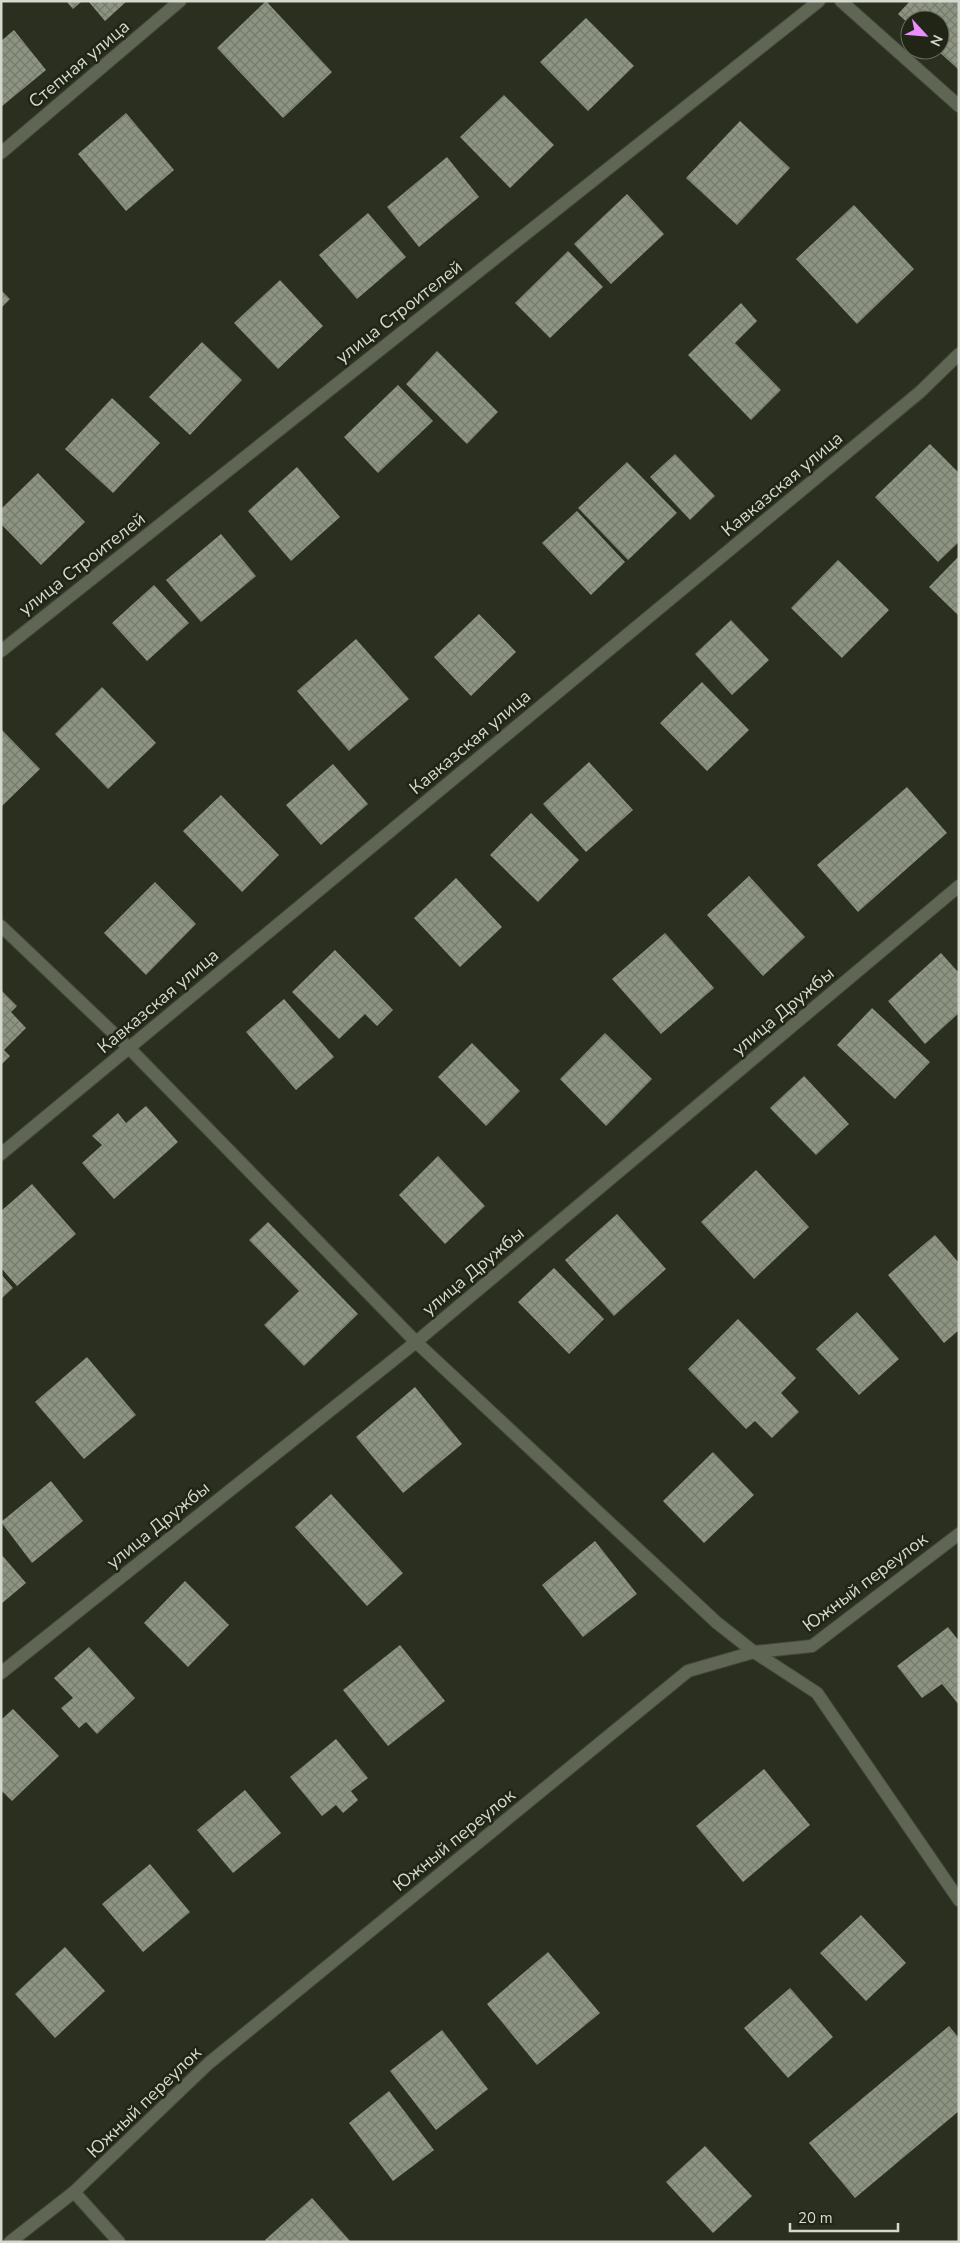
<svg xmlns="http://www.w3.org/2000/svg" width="960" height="2243" font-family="'Nunito Sans',sans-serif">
  <defs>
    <pattern id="building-cross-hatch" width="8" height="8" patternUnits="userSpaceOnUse" patternTransform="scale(1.25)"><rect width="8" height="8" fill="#8d9481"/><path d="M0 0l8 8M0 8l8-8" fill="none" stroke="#767b6d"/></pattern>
  </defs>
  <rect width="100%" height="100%" fill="#2a2f1f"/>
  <path fill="url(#building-cross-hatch)" d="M 66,1 L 82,1 L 73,9 Z
    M 88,1 L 127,1 L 105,21 Z
    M 266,1 L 332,72 L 283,118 L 217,48 Z
    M 910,1 L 959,1 L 959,70 L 937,50 L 940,50 L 940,20 L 910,20 L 910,25 L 898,14 Z
    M 586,18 L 634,66 L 588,111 L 540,62 Z
    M 14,30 L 46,70 L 1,107 L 1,41 Z
    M 504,95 L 554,145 L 510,188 L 460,137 Z
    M 126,113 L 174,170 L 126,211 L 78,154 Z
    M 740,121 L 790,168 L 737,225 L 686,178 Z
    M 447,157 L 479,197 L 419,247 L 387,207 Z
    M 627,194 L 664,234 L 611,284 L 574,244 Z
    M 854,205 L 914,269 L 857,324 L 796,259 Z
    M 368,213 L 406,257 L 357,299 L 319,255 Z
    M 568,251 L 603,287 L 550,338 L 515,303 Z
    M 280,280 L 323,326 L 278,369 L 234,323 Z
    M 1,290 L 10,299 L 1,308 Z
    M 741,303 L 757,321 L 735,343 L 781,390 L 751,420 L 688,355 Z
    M 202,342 L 242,380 L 190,435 L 149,397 Z
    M 437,351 L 498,412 L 467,444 L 406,384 Z
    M 398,385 L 433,421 L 378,473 L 344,437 Z
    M 112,398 L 160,443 L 113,493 L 65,449 Z
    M 930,444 L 959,473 L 959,542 L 938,562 L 875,497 Z
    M 675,454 L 715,496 L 690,520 L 650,477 Z
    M 627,462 L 677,513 L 628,560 L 578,508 Z
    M 297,467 L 340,517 L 291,561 L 248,511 Z
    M 38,473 L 85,522 L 41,565 L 1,524 L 1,509 Z
    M 577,511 L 625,562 L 591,595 L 542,543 Z
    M 221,534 L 256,576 L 201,622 L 166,580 Z
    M 959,556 L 959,616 L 929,587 Z
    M 838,560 L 889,610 L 842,658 L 791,608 Z
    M 154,585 L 189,623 L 147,661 L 112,623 Z
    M 479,614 L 516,652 L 471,696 L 434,657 Z
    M 731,620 L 769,660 L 732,695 L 695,654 Z
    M 356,639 L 409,699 L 349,751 L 297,691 Z
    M 702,682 L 749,730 L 707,771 L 660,723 Z
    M 102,687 L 156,743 L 108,789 L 55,734 Z
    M 1,729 L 40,769 L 1,807 Z
    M 589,762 L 633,810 L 586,852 L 543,804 Z
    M 333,764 L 368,804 L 321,845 L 286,805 Z
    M 907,787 L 947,833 L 858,912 L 817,865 Z
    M 221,795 L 279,855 L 242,892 L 183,831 Z
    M 531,813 L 579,860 L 538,902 L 490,855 Z
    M 749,876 L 805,937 L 763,976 L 707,915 Z
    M 456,878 L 502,927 L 460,967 L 414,918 Z
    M 155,882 L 196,924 L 146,975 L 104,933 Z
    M 665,933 L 714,988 L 661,1034 L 612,979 Z
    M 335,950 L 393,1010 L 377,1026 L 365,1014 L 339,1039 L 292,992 Z
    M 941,953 L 959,973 L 959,1013 L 925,1044 L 888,1001 Z
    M 1,990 L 17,1006 L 11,1012 L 26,1028 L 4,1050 L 10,1056 L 1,1065 Z
    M 284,999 L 334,1057 L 296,1090 L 246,1032 Z
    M 872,1008 L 930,1062 L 895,1099 L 837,1045 Z
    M 605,1033 L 652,1079 L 606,1126 L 560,1079 Z
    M 472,1043 L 520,1091 L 486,1126 L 438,1077 Z
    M 804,1076 L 849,1124 L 816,1155 L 770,1108 Z
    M 146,1106 L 178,1142 L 114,1199 L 82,1163 L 102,1145 L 92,1136 L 118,1113 L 126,1123 Z
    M 438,1156 L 485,1206 L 445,1244 L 399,1195 Z
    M 756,1170 L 809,1227 L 754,1279 L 701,1222 Z
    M 32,1184 L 76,1234 L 17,1286 L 1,1268 L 1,1211 Z
    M 617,1214 L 666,1269 L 614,1316 L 565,1260 Z
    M 268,1222 L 358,1314 L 304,1366 L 264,1325 L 299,1291 L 249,1240 Z
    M 935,1235 L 959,1263 L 959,1330 L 944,1343 L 888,1275 Z
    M 554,1268 L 604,1319 L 569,1354 L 518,1302 Z
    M 1,1274 L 13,1288 L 1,1299 Z
    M 857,1312 L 899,1359 L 859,1395 L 816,1349 Z
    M 738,1319 L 796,1378 L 781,1393 L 799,1412 L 772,1438 L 755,1421 L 746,1429 L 688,1369 Z
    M 87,1357 L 136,1415 L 84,1459 L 35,1402 Z
    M 415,1387 L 462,1444 L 403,1493 L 356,1437 Z
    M 713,1452 L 754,1495 L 704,1543 L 663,1501 Z
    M 51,1481 L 83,1521 L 32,1563 L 1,1522 Z
    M 331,1494 L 403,1573 L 367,1606 L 295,1527 Z
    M 595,1541 L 637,1594 L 583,1637 L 542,1585 Z
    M 1,1554 L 26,1583 L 1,1604 Z
    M 185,1581 L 229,1625 L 188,1667 L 144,1623 Z
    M 948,1627 L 959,1641 L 959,1705 L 942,1684 L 922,1698 L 897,1666 Z
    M 400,1645 L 445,1701 L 388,1746 L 343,1690 Z
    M 89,1647 L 135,1698 L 97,1734 L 86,1722 L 79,1728 L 61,1708 L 73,1698 L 54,1678 Z
    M 13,1709 L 59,1756 L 12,1801 L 1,1790 L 1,1720 Z
    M 336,1739 L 368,1778 L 351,1791 L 358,1800 L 343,1813 L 336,1805 L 322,1816 L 290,1777 Z
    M 764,1769 L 810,1825 L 743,1882 L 696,1826 Z
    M 245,1790 L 281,1833 L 233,1873 L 197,1830 Z
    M 150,1864 L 190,1912 L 143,1952 L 102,1904 Z
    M 861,1915 L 906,1963 L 866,2001 L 820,1953 Z
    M 65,1947 L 105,1991 L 55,2038 L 15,1994 Z
    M 548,1952 L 600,2013 L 537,2065 L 487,2004 Z
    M 790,1988 L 833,2037 L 788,2078 L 744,2028 Z
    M 949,2026 L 959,2038 L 959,2111 L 855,2198 L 809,2143 Z
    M 442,2030 L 488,2089 L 436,2130 L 390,2071 Z
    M 389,2091 L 434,2150 L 393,2181 L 349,2123 Z
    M 705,2146 L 752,2196 L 713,2233 L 666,2182 Z
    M 312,2198 L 351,2242 L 266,2242 L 265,2240 Z"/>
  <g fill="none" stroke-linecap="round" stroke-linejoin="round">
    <g stroke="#45493c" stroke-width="14">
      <path id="minor" d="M 841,1 L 959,106
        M 1,153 L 180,1
        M 1,651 L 819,1
        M 1,926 L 129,1048 L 416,1342 L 716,1622 L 754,1652 L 817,1693 L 959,1900
        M 1,1154 L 920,392 L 959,354
        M 1,1673 L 416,1342 L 959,886
        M 74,2192 L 119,2242
        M 10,2242 L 74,2192 L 209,2063 L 688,1671 L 754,1652 L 812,1646 L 959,1534"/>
    </g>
    <use href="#minor" stroke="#606654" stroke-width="12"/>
  </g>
  <g text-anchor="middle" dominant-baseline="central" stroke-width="5" stroke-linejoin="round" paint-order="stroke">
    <g font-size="18" fill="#d5d9cf" stroke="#202516">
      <text transform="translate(79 64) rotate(-40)">Степная улица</text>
      <text transform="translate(399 312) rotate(-38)">улица Строителей</text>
      <text transform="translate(782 484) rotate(-40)">Кавказская улица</text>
      <text transform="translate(82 564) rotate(-38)">улица Строителей</text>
      <text transform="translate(470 742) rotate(-40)">Кавказская улица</text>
      <text transform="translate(158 1001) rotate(-40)">Кавказская улица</text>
      <text transform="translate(783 1011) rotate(-40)">улица Дружбы</text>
      <text transform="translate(473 1271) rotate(-40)">улица Дружбы</text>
      <text transform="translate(158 1525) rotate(-39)">улица Дружбы</text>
      <text transform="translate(865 1582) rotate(-37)">Южный переулок</text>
      <text transform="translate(454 1840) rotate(-39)">Южный переулок</text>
      <text transform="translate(144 2102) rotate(-44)">Южный переулок</text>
    </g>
  </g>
  <rect width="960" height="2243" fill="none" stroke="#d5d9cf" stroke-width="5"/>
  <g transform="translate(925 35) rotate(116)"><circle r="24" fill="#202516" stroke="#686d60"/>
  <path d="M0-4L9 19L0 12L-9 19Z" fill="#ea8dfd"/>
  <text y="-8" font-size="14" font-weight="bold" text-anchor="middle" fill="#d5d9cf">N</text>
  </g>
  <path d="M790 2223v8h108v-8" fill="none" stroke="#d5d9cf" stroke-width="2.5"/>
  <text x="798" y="2223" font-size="15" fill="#d5d9cf" stroke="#202516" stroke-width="4" paint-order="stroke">20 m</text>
</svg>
